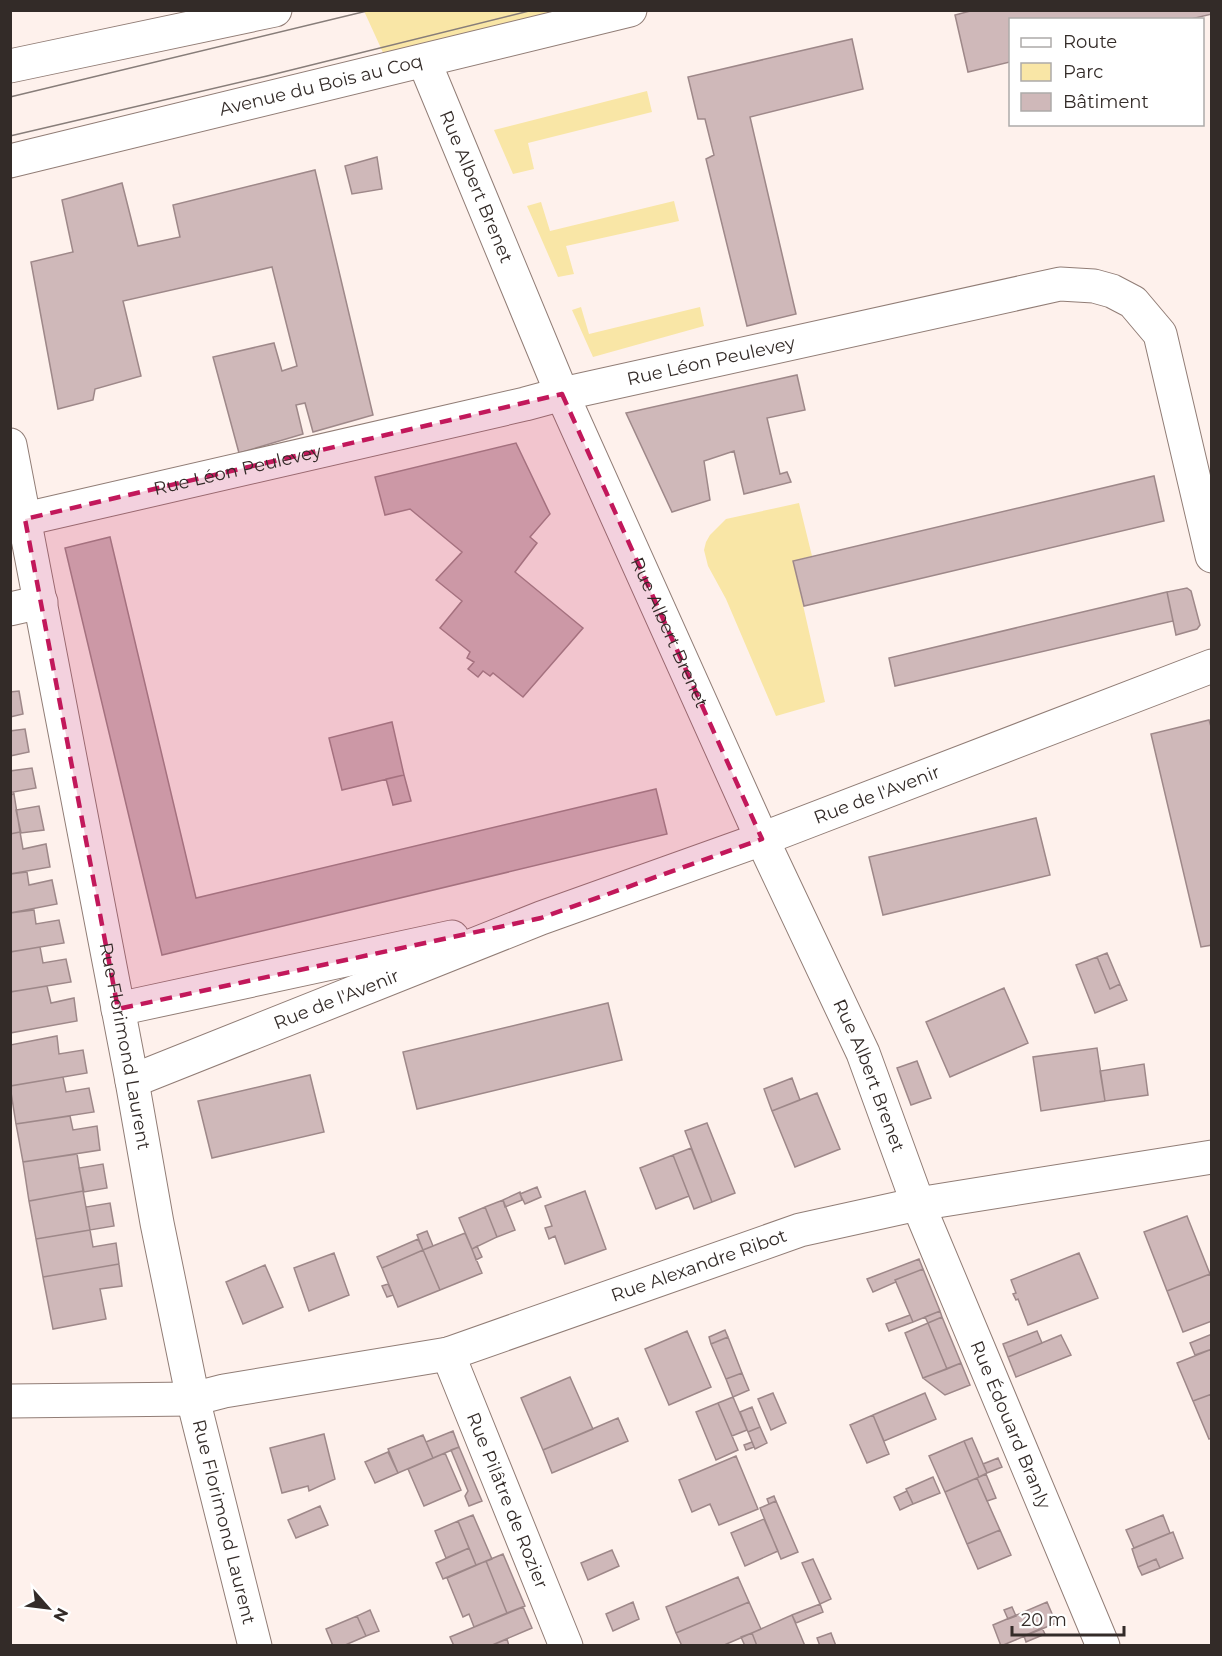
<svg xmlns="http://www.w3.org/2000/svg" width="1222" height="1656" font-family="Montserrat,sans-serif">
  <rect width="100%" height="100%" fill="#fef1ec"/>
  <path fill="#f9e6a6" d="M 364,11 L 573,11 L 385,57 Z
    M 647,91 L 652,112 L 528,143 L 534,169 L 513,174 L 494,130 Z
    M 674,201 L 679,221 L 566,246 L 574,274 L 558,277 L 527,206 L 541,202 L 550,231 Z
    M 581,307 L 589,334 L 700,307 L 704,326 L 593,357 L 572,310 Z
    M 799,503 L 812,556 L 793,561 L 825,702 L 776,716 L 726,599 L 708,566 L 704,550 L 706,542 L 710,535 L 726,519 Z"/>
  <path fill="#cfb8b9" stroke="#9e8889" stroke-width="1.5" d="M 974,10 L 1212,10 L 1212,14 L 1187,20 L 1010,20 L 1010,62 L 968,72 L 955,15 Z
    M 852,39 L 863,89 L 750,117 L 796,314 L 747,326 L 706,159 L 714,155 L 705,119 L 698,119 L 688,77 Z
    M 377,157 L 382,189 L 352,194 L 345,166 Z
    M 315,170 L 373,415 L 313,432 L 305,403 L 296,405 L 303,434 L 239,453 L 213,357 L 274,343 L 282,371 L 297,366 L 272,267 L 123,301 L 141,376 L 95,389 L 93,400 L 58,409 L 31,262 L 73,252 L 62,200 L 122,183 L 138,246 L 180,237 L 173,205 Z
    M 797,375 L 805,410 L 767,418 L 780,474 L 787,472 L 791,482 L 744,494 L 734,451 L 704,461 L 710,500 L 672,512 L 626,413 Z
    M 516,443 L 550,514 L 530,537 L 537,543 L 515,572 L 583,628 L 523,697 L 493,673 L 490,676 L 483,671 L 478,677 L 468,669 L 474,662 L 467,658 L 470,652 L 440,628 L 462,601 L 436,580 L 462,552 L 410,509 L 385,515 L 375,477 Z
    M 1154,476 L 1164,521 L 804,606 L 793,561 Z
    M 110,537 L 196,898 L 656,789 L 667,834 L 162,955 L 65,548 Z
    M 1187,588 L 1191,591 L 1200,625 L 1197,629 L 1176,635 L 1167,592 Z
    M 1167,592 L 1173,621 L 895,686 L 889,658 Z
    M 19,691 L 23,714 L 10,717 L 10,692 Z
    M 1209,720 L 1212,730 L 1212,945 L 1201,947 L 1151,734 Z
    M 392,722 L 404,775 L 342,790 L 329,738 Z
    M 25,729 L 29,752 L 10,756 L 10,731 Z
    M 32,768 L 36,788 L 13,792 L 14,794 L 10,795 L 10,771 Z
    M 404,775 L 411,801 L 393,805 L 386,779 Z
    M 14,794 L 20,832 L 10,834 L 10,795 Z
    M 39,806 L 44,830 L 21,833 L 16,810 Z
    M 1036,818 L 1050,875 L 883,915 L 869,857 Z
    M 20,832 L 23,849 L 46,844 L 50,867 L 10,874 L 10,834 Z
    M 27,872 L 29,885 L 52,880 L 57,904 L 10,913 L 10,874 Z
    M 34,910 L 36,924 L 59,920 L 64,943 L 10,952 L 10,913 Z
    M 40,947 L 43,963 L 66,959 L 71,982 L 10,992 L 10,952 Z
    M 1107,953 L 1120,984 L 1110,989 L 1097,957 Z
    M 1097,957 L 1110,989 L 1120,984 L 1127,1000 L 1095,1013 L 1076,965 Z
    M 47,986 L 51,1003 L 74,998 L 77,1021 L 10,1033 L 10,992 Z
    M 1004,988 L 1028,1043 L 950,1077 L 926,1022 Z
    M 608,1003 L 622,1060 L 417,1109 L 403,1052 Z
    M 57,1036 L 59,1054 L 83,1050 L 87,1073 L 10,1086 L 10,1045 Z
    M 1097,1048 L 1105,1101 L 1041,1111 L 1033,1057 Z
    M 917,1061 L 931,1098 L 911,1105 L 897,1068 Z
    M 1144,1064 L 1148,1095 L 1105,1101 L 1100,1071 Z
    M 310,1075 L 324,1132 L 212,1158 L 198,1101 Z
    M 63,1077 L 66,1092 L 89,1088 L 94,1112 L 16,1124 L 10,1086 Z
    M 792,1078 L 800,1100 L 772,1111 L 764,1089 Z
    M 817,1093 L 840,1149 L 795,1167 L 772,1111 Z
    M 70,1116 L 73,1130 L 97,1126 L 100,1150 L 23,1162 L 16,1124 Z
    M 707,1123 L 735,1193 L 712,1202 L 685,1131 Z
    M 691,1148 L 712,1202 L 694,1209 L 673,1155 Z
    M 77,1154 L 83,1191 L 29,1201 L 23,1162 Z
    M 673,1155 L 689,1196 L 656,1209 L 640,1168 Z
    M 103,1164 L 107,1188 L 84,1192 L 79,1168 Z
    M 537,1187 L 541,1197 L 525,1204 L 520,1194 Z
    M 83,1191 L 90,1230 L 36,1239 L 29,1201 Z
    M 585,1191 L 606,1249 L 565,1264 L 555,1236 L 549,1239 L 545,1228 L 552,1226 L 545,1206 Z
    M 520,1192 L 522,1200 L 505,1207 L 503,1200 Z
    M 503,1200 L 515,1230 L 497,1237 L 485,1207 Z
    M 110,1203 L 114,1226 L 90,1230 L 86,1207 Z
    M 485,1207 L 497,1237 L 472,1249 L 459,1218 Z
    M 1187,1216 L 1210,1274 L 1167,1291 L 1144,1232 Z
    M 90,1230 L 93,1247 L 116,1243 L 119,1264 L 43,1277 L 36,1239 Z
    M 427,1231 L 433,1246 L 423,1250 L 417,1235 Z
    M 465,1233 L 482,1273 L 440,1290 L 423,1250 Z
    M 418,1239 L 423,1250 L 382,1268 L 377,1257 Z
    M 477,1246 L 482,1257 L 476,1260 L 472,1249 Z
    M 423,1250 L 440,1290 L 398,1307 L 382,1268 Z
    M 334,1253 L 349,1295 L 309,1311 L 294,1268 Z
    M 1079,1253 L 1098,1298 L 1028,1325 L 1018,1299 L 1016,1300 L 1013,1294 L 1016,1293 L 1011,1280 Z
    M 919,1259 L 923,1269 L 895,1280 L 896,1282 L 873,1292 L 867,1279 Z
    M 119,1264 L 122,1286 L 100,1289 L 106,1319 L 53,1329 L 43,1277 Z
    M 265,1265 L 283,1307 L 243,1324 L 226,1282 Z
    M 923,1269 L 940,1311 L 913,1322 L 895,1280 Z
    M 1210,1274 L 1212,1278 L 1212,1321 L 1183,1332 L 1167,1291 Z
    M 388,1284 L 393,1295 L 387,1297 L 382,1286 Z
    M 940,1311 L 942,1317 L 928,1323 L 925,1317 Z
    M 910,1315 L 913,1322 L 889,1331 L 886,1324 Z
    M 942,1317 L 961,1363 L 947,1369 L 928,1323 Z
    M 928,1323 L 947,1369 L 923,1378 L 905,1333 Z
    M 725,1330 L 728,1337 L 711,1344 L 709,1337 Z
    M 687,1331 L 711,1387 L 669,1405 L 645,1349 Z
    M 1037,1331 L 1042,1343 L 1008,1357 L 1003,1344 Z
    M 1212,1334 L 1212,1349 L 1195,1355 L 1190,1343 Z
    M 1061,1335 L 1071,1355 L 1016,1377 L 1008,1357 Z
    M 728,1337 L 742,1373 L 726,1379 L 711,1344 Z
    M 1212,1349 L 1212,1394 L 1193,1401 L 1177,1363 Z
    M 961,1363 L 970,1385 L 945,1395 L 923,1378 Z
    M 742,1373 L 749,1390 L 733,1397 L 726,1379 Z
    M 570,1377 L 593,1429 L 543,1450 L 521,1398 Z
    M 773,1393 L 786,1423 L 771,1430 L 758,1399 Z
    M 925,1393 L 936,1419 L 884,1441 L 873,1415 Z
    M 1212,1394 L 1212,1438 L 1209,1439 L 1193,1401 Z
    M 733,1397 L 747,1430 L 732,1436 L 718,1403 Z
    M 718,1403 L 738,1450 L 716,1460 L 696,1412 Z
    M 752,1407 L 760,1427 L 748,1432 L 740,1412 Z
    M 873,1415 L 889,1454 L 867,1463 L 850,1425 Z
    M 618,1418 L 628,1441 L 552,1473 L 543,1450 Z
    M 760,1427 L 767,1443 L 755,1449 L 748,1432 Z
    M 453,1431 L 459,1447 L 433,1458 L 426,1442 Z
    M 324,1434 L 335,1479 L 309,1491 L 308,1486 L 282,1493 L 270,1448 Z
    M 423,1435 L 433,1458 L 398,1473 L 388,1449 Z
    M 972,1438 L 987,1473 L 979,1477 L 964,1441 Z
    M 964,1441 L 979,1477 L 945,1492 L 929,1456 Z
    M 752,1442 L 754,1447 L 746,1450 L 744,1445 Z
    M 459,1447 L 482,1501 L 469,1506 L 465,1496 L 468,1491 L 451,1450 Z
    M 388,1452 L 398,1473 L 375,1483 L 365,1462 Z
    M 445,1453 L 461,1490 L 424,1506 L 408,1469 Z
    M 736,1456 L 758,1509 L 719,1525 L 710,1504 L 692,1512 L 679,1480 Z
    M 998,1458 L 1002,1467 L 987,1473 L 983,1464 Z
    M 986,1474 L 996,1498 L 987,1501 L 977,1478 Z
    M 933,1477 L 940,1493 L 913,1504 L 906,1489 Z
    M 977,1478 L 1000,1530 L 967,1544 L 945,1492 Z
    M 907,1491 L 913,1504 L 900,1510 L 894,1497 Z
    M 774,1496 L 776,1501 L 769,1504 L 767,1499 Z
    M 776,1501 L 798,1552 L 781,1559 L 760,1508 Z
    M 320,1506 L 328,1525 L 296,1538 L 288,1520 Z
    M 473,1515 L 492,1559 L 476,1565 L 458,1521 Z
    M 1163,1515 L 1170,1533 L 1134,1548 L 1126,1530 Z
    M 764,1519 L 778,1551 L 745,1566 L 731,1533 Z
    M 458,1521 L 469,1548 L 446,1558 L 435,1531 Z
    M 1000,1530 L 1011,1555 L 978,1569 L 967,1544 Z
    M 1173,1532 L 1183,1558 L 1160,1568 L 1156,1559 L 1138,1567 L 1132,1549 Z
    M 469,1548 L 476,1565 L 443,1579 L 436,1563 Z
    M 612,1550 L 619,1566 L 588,1580 L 581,1563 Z
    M 503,1554 L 525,1606 L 507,1613 L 486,1561 Z
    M 813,1559 L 831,1599 L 820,1604 L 802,1563 Z
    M 1156,1559 L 1160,1568 L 1142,1575 L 1138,1567 Z
    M 486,1561 L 507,1613 L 474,1627 L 469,1614 L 463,1617 L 447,1578 Z
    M 738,1577 L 749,1602 L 676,1633 L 666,1607 Z
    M 633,1602 L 639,1619 L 613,1631 L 606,1614 Z
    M 749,1602 L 761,1629 L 722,1646 L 682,1646 L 676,1633 Z
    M 1047,1602 L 1056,1623 L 1001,1646 L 993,1625 Z
    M 820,1604 L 823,1612 L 796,1623 L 792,1615 Z
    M 523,1607 L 532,1628 L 490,1646 L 454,1646 L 450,1637 Z
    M 1012,1607 L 1016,1616 L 1008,1619 L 1004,1610 Z
    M 370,1610 L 379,1631 L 366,1636 L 357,1616 Z
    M 792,1615 L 805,1646 L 757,1646 L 752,1633 Z
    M 357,1616 L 366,1636 L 343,1646 L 333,1646 L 326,1629 Z
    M 1042,1628 L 1045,1634 L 1026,1642 L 1024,1636 Z
    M 752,1633 L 757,1646 L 745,1646 L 741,1637 Z
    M 831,1633 L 836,1646 L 820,1646 L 817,1638 Z
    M 507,1639 L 509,1646 L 490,1646 Z"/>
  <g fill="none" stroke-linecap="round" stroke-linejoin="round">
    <g stroke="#917d76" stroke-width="35">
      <g id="minor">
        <path id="s1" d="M 424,61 L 562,394 L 762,839 L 863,1053 L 918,1204 L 1103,1646"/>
        <path id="s2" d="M 10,445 L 132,1081 L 157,1223 L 193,1399 L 255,1646"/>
        <path id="s3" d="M 25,519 L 525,404 L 562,394 L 1060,284 L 1094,286 L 1112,291 L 1133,302 L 1160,334 L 1212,556"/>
        <path d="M 10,609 L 41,602"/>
        <path d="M 118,1009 L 452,937"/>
        <path id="s4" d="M 132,1081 L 541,918 L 762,839 L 1212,666"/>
        <path id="s5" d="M 448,1354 L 566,1646"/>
        <path id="s6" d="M 10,1401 L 193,1399 L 224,1391 L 448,1354 L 800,1230 L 918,1204 L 1212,1157"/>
      </g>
    </g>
    <g stroke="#917d76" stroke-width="35">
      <g id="secondary">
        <path d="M 10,66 L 275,10"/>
        <path id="s7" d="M 10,161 L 630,10"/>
      </g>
    </g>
    <use href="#minor" stroke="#fff" stroke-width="33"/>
    <use href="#secondary" stroke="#fff" stroke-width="33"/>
    <path stroke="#877d79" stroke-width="1.5" d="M 10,97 L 371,10
      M 10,136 L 267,76 L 533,10"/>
  </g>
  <path fill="#c2185b" fill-opacity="0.2" stroke="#c2185b" stroke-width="4.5" stroke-dasharray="12 8" stroke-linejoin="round" d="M 562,394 L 762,839 L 541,918 L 118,1009 L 25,519 Z"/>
  <g text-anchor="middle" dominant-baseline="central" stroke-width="5" stroke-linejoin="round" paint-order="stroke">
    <g font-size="18" fill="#332b28" stroke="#fff">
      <text stroke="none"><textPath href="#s7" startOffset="320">Avenue du Bois au Coq</textPath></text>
      <text stroke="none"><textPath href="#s1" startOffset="136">Rue Albert Brenet</textPath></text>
      <text stroke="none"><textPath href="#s3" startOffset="704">Rue Léon Peulevey</textPath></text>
      <text stroke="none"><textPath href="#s3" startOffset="218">Rue Léon Peulevey</textPath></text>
      <text stroke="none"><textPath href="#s1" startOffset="622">Rue Albert Brenet</textPath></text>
      <text stroke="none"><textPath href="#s4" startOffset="798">Rue de l'Avenir</textPath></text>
      <text stroke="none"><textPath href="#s4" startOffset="220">Rue de l'Avenir</textPath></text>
      <text stroke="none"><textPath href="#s2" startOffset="612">Rue Florimond Laurent</textPath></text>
      <text stroke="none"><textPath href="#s1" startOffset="1108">Rue Albert Brenet</textPath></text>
      <text stroke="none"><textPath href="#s6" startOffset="708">Rue Alexandre Ribot</textPath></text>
      <text stroke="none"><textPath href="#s1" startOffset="1485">Rue Édouard Branly</textPath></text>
      <text stroke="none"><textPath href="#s5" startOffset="158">Rue Pilâtre de Rozier</textPath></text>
      <text stroke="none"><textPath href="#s2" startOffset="1098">Rue Florimond Laurent</textPath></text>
    </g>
  </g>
  <rect width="1222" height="1656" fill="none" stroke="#332b28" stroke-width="24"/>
  <rect x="1009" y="18" width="195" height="108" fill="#ffffff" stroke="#adaaa9" stroke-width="1.5"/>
  <rect x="1021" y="38" width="30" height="9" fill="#ffffff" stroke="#adaaa9" stroke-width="1.5"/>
  <text x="1063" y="48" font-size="18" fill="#332b28">Route</text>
  <rect x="1021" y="63" width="30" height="18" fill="#f9e6a6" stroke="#adaaa9" stroke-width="1.5"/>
  <text x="1063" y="78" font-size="18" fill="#332b28">Parc</text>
  <rect x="1021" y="93" width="30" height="18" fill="#cfb8b9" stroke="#adaaa9" stroke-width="1.5"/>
  <text x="1063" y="108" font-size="18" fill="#332b28">Bâtiment</text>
  <g transform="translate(48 1608) rotate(118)" stroke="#ffffff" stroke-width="4.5" paint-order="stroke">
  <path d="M0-4.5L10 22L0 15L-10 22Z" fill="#332b28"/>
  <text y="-9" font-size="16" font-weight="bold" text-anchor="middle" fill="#332b28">N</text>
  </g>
  <path d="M1012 1626v9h112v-9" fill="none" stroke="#332b28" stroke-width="3"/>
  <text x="1021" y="1626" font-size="18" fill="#332b28" stroke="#ffffff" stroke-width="4.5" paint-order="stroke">20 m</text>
</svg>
